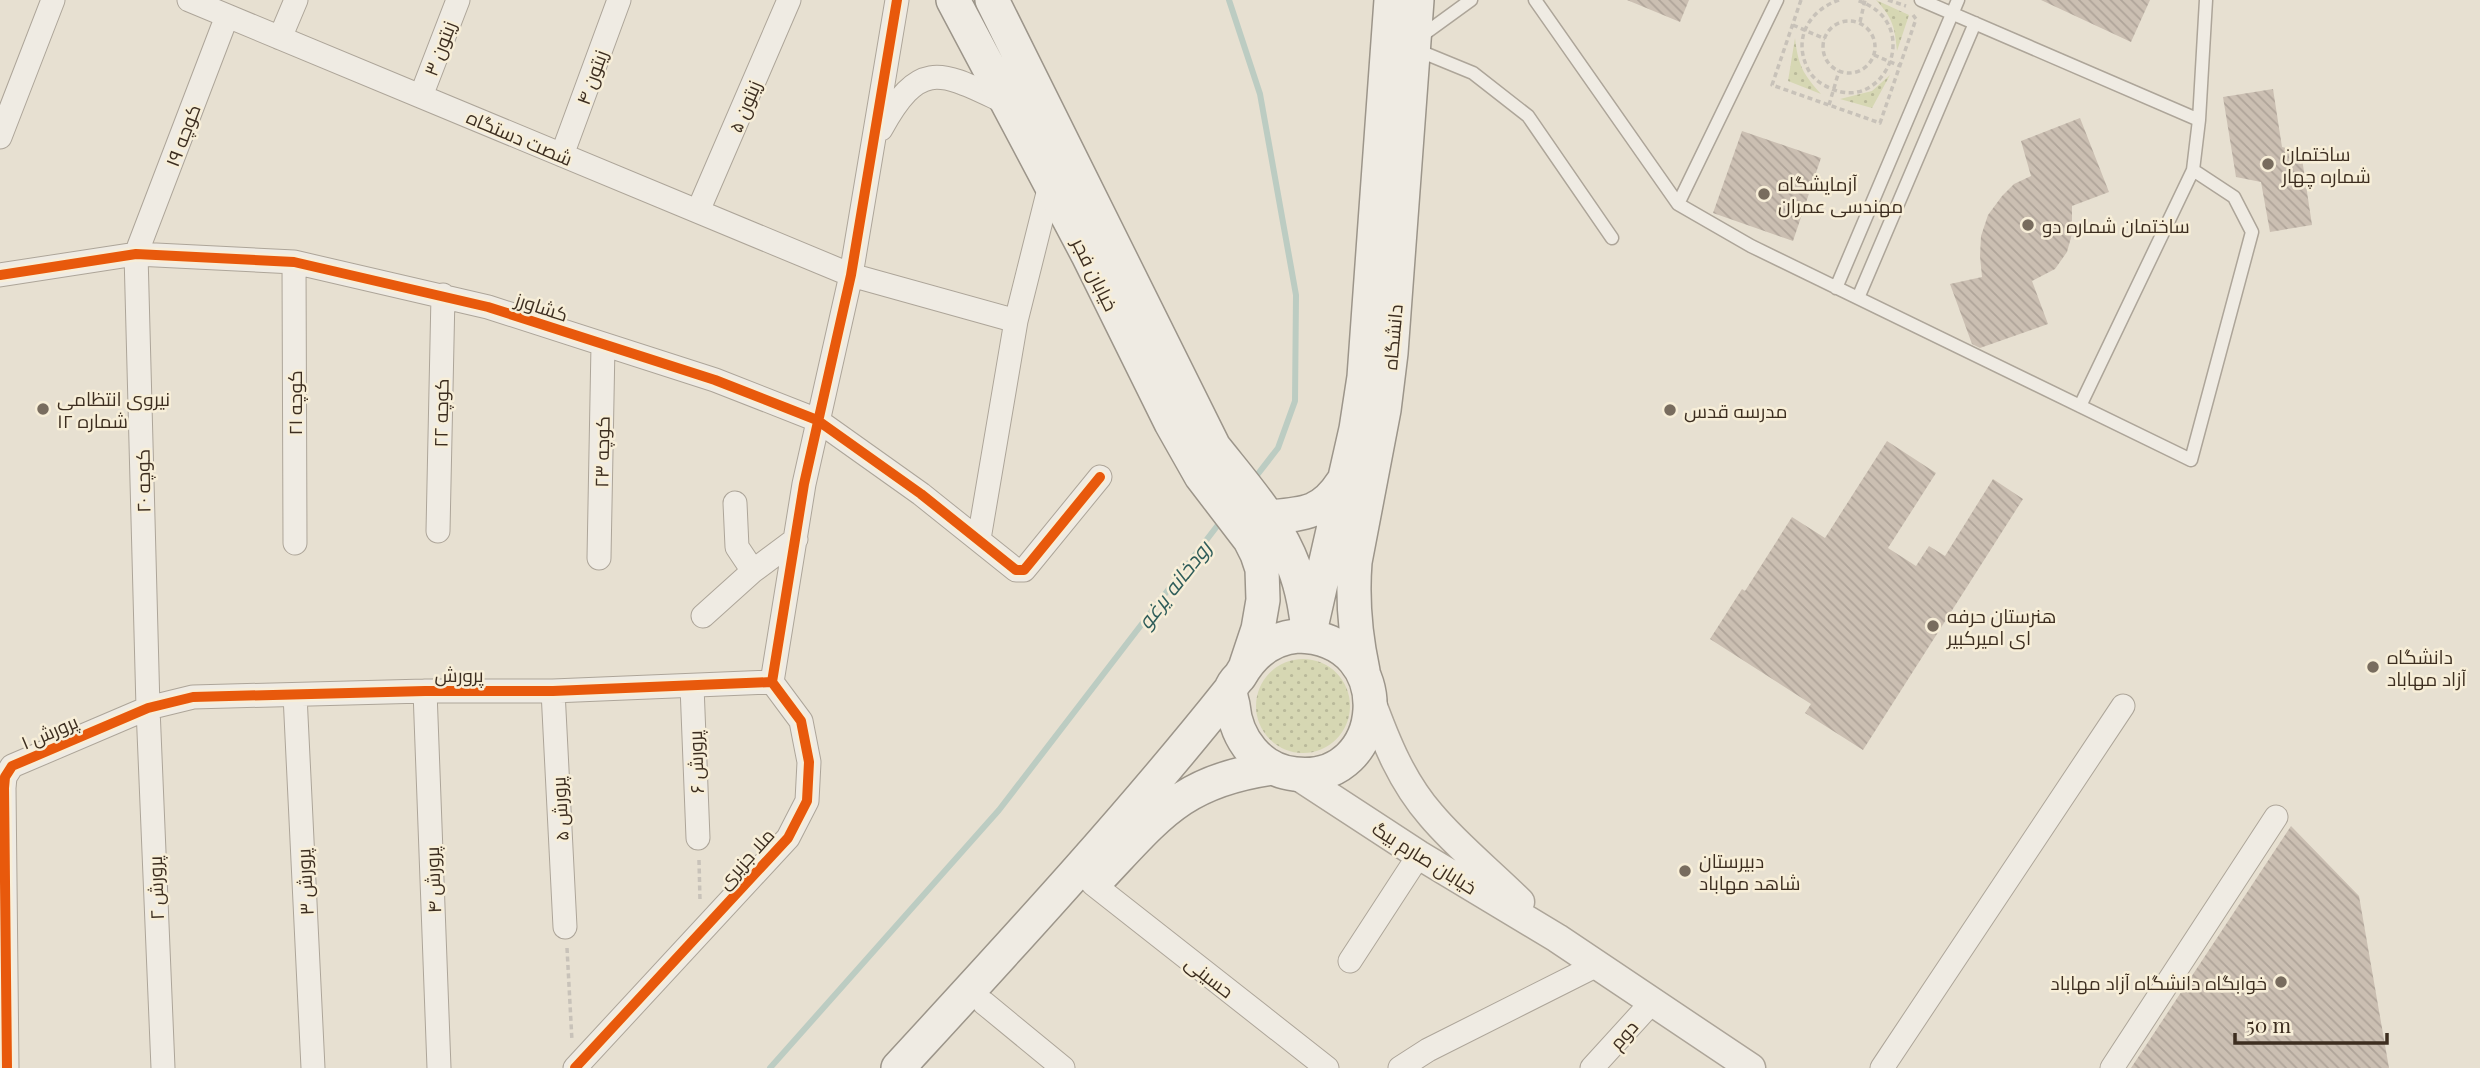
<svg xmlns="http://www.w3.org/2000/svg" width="2480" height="1068" font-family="'Playfair Display',Cairo,serif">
  <defs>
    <pattern id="grass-dots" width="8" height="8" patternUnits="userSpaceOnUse" patternTransform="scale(1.75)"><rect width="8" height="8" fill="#d6d7b3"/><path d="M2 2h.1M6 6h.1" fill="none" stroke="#b9b99a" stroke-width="1.8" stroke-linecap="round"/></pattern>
    <pattern id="building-back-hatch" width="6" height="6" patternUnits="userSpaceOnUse" patternTransform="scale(1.75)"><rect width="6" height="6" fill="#cbbfb2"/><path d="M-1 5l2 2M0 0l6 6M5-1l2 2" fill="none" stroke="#afa499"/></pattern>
  </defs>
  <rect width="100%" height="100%" fill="#e7e0d1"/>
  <path fill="url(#grass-dots)" d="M 1876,0 L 1909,15 L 1897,51 C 1895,28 1893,18 1876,0 Z
    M 1795,38 C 1798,65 1803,74 1821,94 L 1788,81 Z
    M 1890,75 L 1872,108 L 1840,99 L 1872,91 Z
    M1256 706a47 47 0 1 1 94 0a47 47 0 1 1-94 0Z"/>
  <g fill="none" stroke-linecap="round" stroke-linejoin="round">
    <path stroke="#bcccc2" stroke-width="6" d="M 1229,0 L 1260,94 L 1296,295 L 1295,401 L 1278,448 L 1254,479
      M 770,1068 L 999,810 L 1221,521"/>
  </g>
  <path fill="url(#building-back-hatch)" d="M 1627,0 L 1689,0 L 1680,22 Z
    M 2041,0 L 2150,0 L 2131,42 Z
    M 2273,89 L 2282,147 L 2301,152 L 2312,225 L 2270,232 L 2261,182 L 2236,177 L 2223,97 Z
    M 2080,118 L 2109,192 L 2072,206 L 2072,234 L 2067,252 L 2055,269 L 2032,281 L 2048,324 L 1980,348 L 1972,344 L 1950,284 L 1982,277 L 1980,256 L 1981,236 L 1988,215 L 2002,196 L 2014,184 L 2031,176 L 2021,141 Z
    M 1742,131 L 1821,158 L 1793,241 L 1713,213 Z
    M 1887,441 L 1936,473 L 1888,548 L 1916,566 L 1929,546 L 1945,556 L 1993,479 L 2023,499 L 1863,750 L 1805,713 L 1811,704 L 1710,639 L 1742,589 L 1745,591 L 1792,517 L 1825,538 Z
    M 2291,826 L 2359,896 L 2389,1068 L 2131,1068 Z"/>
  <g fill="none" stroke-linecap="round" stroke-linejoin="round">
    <g stroke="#ada599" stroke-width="15">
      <path id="service" d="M 1535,0 L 1678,204 L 1751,246 L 2191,460 L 2252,232 L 2234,197 L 2193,170
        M 1921,0 L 2199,120
        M 1420,37 L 1471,0
        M 1417,50 L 1473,73 L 1528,116 L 1612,238
        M 1678,204 L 1777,0
        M 1836,288 L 1958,0
        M 1858,298 L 1975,23
        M 2080,406 L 2193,170 L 2199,120 L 2206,0"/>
    </g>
    <g stroke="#ada599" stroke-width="25">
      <path id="minor" d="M 189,0 L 851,275 L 1016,321
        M 280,38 L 296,0
        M 421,96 L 458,0
        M 881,129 C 921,56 942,73 1007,103
        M 0,137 L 53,0
        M 562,155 L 619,0
        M 698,211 L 789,0
        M 294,262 L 295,543
        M 0,275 L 136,254 L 294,262 L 488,307 L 715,380 L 817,420 L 921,494 L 1016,570 L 1024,570 L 1029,564 L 1100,477
        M 735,503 L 737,547 L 753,571
        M 438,531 L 443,295
        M 979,539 L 1016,321 L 1050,185
        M 599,558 L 603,345
        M 703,616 L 753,571 L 796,539
        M 692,686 L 698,838
        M 425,691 L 439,1068
        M 553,691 L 565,927
        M 295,695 L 313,1068
        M 1093,884 L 1327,1068
        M 1350,961 L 1419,855
        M 984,1003 L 1063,1068
        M 7,1068 L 4,788 L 5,777 L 12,766 L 148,708 L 193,697 L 425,691 L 553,691 L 772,682
        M 163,1068 L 148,708 L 136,254 L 227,16
        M 575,1068 L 788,838 L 807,801 L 809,762 L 801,721 L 772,682 L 804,484 L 851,275 L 897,0
        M 1400,1068 L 1428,1050 L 1597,965
        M 1592,1068 L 1653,1001
        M 1882,1068 L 2123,706
        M 2112,1068 L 2276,817"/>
    </g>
    <g stroke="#ada599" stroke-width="31">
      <path id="tertiary" d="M 1371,701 C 1386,742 1402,782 1431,815 C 1456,845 1492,874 1520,902
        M 1295,774 L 1419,855 L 1557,938 L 1751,1068"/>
    </g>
    <g stroke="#9c958a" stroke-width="36">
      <path id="secondary" d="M 953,0 L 1088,255 L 1171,423 L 1201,476 L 1250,540 L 1257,554 L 1262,569 L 1263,600 L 1258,629 L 1246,665
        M 992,0 L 1214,447 C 1244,485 1277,521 1294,567 C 1303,590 1306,613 1309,636
        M 1268,517 C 1303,514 1322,514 1342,483
        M 1312,623 L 1356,429 L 1364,377 L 1391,0
        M 1298,636 C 1401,638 1388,785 1295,774 C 1259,770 1236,739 1233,705 C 1232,701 1230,694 1231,689 C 1232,685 1237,679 1240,676 C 1253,653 1271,638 1298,636 Z
        M 1363,671 C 1355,634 1352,600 1355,562 L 1384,410 L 1391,353 L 1417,0
        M 1098,879 C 1158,816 1181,781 1272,768
        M 898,1068 C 1012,944 1126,821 1231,689"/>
    </g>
    <path stroke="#c8c2b9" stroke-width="3.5" stroke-dasharray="5 3.5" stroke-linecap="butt" d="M 1801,0 L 1772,85 L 1880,123 L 1916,19 L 1913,15
      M 1839,0 C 1810,10 1793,37 1807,67 C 1811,77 1820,84 1830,88 C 1885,115 1926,21 1856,0
      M 1888,0 L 1906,6
      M1823 47a26 26 0 1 1 52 0a26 26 0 1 1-52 0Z
      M 1860,22 L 1865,0
      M 1793,25 L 1825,39
      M 1874,55 L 1900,66
      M 1829,105 L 1839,71
      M 699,860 L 700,901
      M 567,948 L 572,1041"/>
    <use href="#service" stroke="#efebe3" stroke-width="12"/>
    <use href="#minor" stroke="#efebe3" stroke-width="23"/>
    <use href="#tertiary" stroke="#efebe3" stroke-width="28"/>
    <use href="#secondary" stroke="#efebe3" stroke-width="33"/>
    <g stroke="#f7eed8" stroke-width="15">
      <path id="cycleway" d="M 0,275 L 136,254 L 294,262 L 488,307 L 715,380 L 817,420 L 921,494 L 1016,570 L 1024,570 L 1029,564 L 1100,477
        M 7,1068 L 4,788 L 5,777 L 12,766 L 148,708 L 193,697 L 425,691 L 553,691 L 772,682
        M 575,1068 L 788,838 L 807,801 L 809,762 L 801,721 L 772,682 L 804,484 L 851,275 L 897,0"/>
    </g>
    <use href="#cycleway" stroke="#e8590c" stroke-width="10"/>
  </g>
  <g fill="#786c5e" stroke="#f7eed8" stroke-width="2.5">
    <circle cx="2268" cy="164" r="7"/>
    <circle cx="1764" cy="194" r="7"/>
    <circle cx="2028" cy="225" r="7"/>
    <circle cx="43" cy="409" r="7"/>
    <circle cx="1670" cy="410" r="7"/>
    <circle cx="1933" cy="626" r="7"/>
    <circle cx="2373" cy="667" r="7"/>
    <circle cx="1685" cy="871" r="7"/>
    <circle cx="2281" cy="982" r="7"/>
  </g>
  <g text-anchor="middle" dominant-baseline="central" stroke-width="5" stroke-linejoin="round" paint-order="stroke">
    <g font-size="19" fill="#3d2e20" stroke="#f7eed8">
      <text transform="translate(439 48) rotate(-69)">زیتون ۳</text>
      <text transform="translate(591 77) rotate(-70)">زیتون ۴</text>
      <text transform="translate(744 106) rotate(-67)">زیتون ۵</text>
      <text transform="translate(182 135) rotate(-69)">کوچه ۱۹</text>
      <text transform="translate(520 137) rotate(23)">شصت دستگاه</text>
      <text transform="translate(1096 274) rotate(64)">خیابان فجر</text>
      <text transform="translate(542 306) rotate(18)">کشاورز</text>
      <text transform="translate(1392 337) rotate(-85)">دانشگاه</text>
      <text transform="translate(294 403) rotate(-90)">کوچه ۲۱</text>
      <text transform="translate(440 413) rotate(-89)">کوچه ۲۲</text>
      <text transform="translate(601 452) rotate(-89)">کوچه ۲۳</text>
      <text transform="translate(142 481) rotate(-91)">کوچه ۲۰</text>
      <text x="459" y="674">پرورش</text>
      <text transform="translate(49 731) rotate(-23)">پرورش ۱</text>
      <text transform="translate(695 762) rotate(-92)">پرورش ۶</text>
      <text transform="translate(559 809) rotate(-93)">پرورش ۵</text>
      <text transform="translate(1425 857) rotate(32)">خیابان صارم بیگ</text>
      <text transform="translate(745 858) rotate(-48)">ملا جزیری</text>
      <text transform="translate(432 880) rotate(-92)">پرورش ۴</text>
      <text transform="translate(304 882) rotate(-93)">پرورش ۳</text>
      <text transform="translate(155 888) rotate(-92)">پرورش ۲</text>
      <text transform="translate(1210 976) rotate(38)">حسینی</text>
      <text transform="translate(1623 1034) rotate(-48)">دوم</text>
    </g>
    <g font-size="19" fill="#3d2e20" stroke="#f7eed8" text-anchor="start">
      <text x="2282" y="153">ساختمان<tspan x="2282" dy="22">شماره چهار</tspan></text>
      <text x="1778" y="183">آزمایشگاه<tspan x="1778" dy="22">مهندسی عمران</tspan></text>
      <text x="2042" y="225">ساختمان شماره دو</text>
      <text x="57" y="398">نیروی انتظامی<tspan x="57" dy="22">شماره ۱۲</tspan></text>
      <text x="1684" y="410">مدرسه قدس</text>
      <text x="1947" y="615">هنرستان حرفه<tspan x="1947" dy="22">ای امیرکبیر</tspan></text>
      <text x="2387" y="656">دانشگاه<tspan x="2387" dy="22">آزاد مهاباد</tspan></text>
      <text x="1699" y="860">دبیرستان<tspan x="1699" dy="22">شاهد مهاباد</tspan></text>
      <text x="2267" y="982" text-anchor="end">خوابگاه دانشگاه آزاد مهاباد</text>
    </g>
    <g font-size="21" font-style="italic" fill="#2f5d5a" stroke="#f7eed8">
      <text transform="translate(1173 584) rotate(-52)">رودخانه یرغو</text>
    </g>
  </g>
  <path d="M2235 1033v10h152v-10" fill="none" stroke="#3d2e20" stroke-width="3.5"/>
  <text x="2246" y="1033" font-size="21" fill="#3d2e20" stroke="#f7eed8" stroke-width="5" paint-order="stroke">50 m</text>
</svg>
